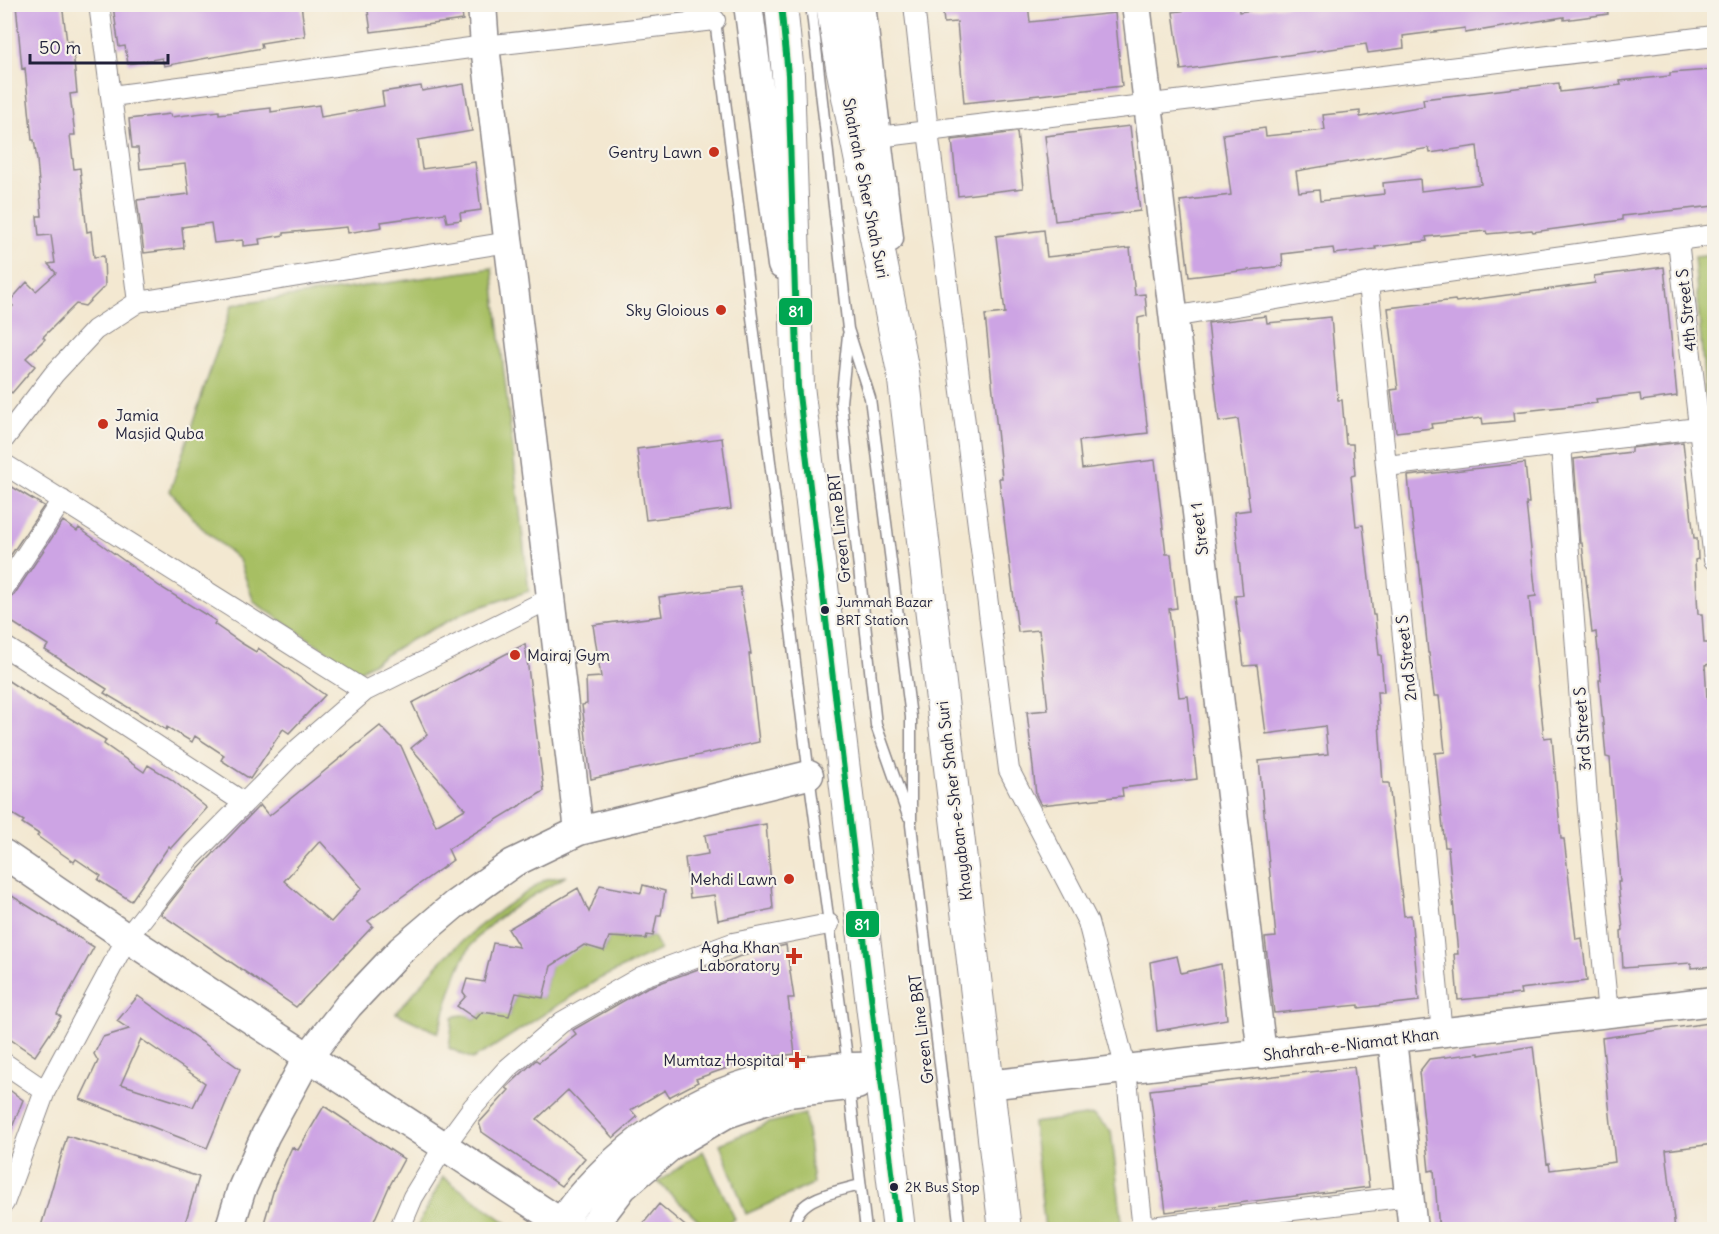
<svg xmlns="http://www.w3.org/2000/svg" width="1719" height="1234" font-family="Delius,sans-serif">
  <rect width="100%" height="100%" fill="#f7f3e8"/>
  <filter id="ink" filterUnits="userSpaceOnUse"><feTurbulence type="fractalNoise" baseFrequency=".0167" numOctaves="2"/><feDisplacementMap in="SourceGraphic" scale="12" xChannelSelector="R" yChannelSelector="G"/><feConvolveMatrix kernelMatrix="1 2 1 2 8 2 1 2 1" color-interpolation-filters="sRGB"/></filter>
  <filter id="wash" filterUnits="userSpaceOnUse"><feTurbulence type="fractalNoise" baseFrequency=".008" numOctaves="4" result="noise"/><feDisplacementMap in="SourceGraphic" scale="24" xChannelSelector="R" yChannelSelector="G"/><feGaussianBlur stdDeviation="1.35" result="paint"/><feColorMatrix in="noise" values="0 0 0 0 0 0 0 0 0 0 0 0 0 0 0 0 0 1.4 0 .05"/><feComposite in="paint" operator="in"/></filter>
  <g filter="url(#wash)">
    <rect width="100%" height="100%" fill="#f3e8d1"/>
    <path fill="#a7bf64" stroke="#647050" stroke-width="1.5" d="M 1714,255 L 1714,401 L 1706,402 L 1694,257 Z
      M 492,268 L 529,591 L 468,611 L 407,642 L 358,672 L 254,602 L 239,560 L 201,527 L 170,491 L 232,305 Z
      M 566,876 C 533,897 492,915 470,947 C 454,972 447,1006 438,1033 L 396,1013 L 443,959 L 478,927 L 506,906 L 546,879 Z
      M 653,936 L 660,950 L 597,980 L 490,1049 L 472,1059 L 449,1048 L 453,1017 C 463,1014 467,1014 475,1020 L 483,1012 L 509,1016 L 516,993 L 543,998 L 552,961 L 585,944 L 604,951 L 609,937 L 646,939 Z
      M 805,1114 L 813,1184 L 746,1214 L 720,1144 L 769,1123 Z
      M 1093,1115 L 1111,1131 L 1123,1229 L 1045,1229 L 1033,1123 Z
      M 703,1151 L 735,1219 L 719,1229 L 708,1229 L 658,1182 Z
      M 443,1177 L 515,1229 L 416,1229 Z"/>
    <g id="blocks">
      <path fill="#cda4e4" fill-rule="evenodd" d="M 16,4 L 62,4 L 67,42 L 72,41 L 77,93 L 70,94 L 75,135 L 70,135 L 74,169 L 80,168 L 87,232 L 91,231 L 94,257 L 104,256 L 105,286 L 85,306 L 76,304 L 43,337 L 45,339 L 26,358 L 35,366 L 12,393 L 4,386 L 4,314 L 13,306 L 9,302 L 27,282 L 36,291 L 56,273 L 48,264 L 55,263 L 51,235 L 39,236 L 37,216 L 42,216 L 37,160 L 34,140 L 32,140 L 25,68 L 22,69 Z
        M 122,4 L 301,4 L 305,36 L 261,43 L 262,48 L 164,66 L 162,58 L 128,64 L 125,46 L 119,47 L 113,6 Z
        M 367,4 L 461,4 L 463,20 L 371,32 Z
        M 942,4 L 1028,4 L 1030,22 L 1115,13 L 1122,86 L 964,103 L 957,22 L 944,23 Z
        M 1229,4 L 1238,4 L 1239,12 L 1298,4 L 1607,4 L 1608,14 L 1564,20 L 1564,17 L 1465,33 L 1465,28 L 1403,36 L 1404,48 L 1368,53 L 1366,44 L 1181,70 L 1173,12 Z
        M 1710,70 L 1714,138 L 1714,206 L 1622,216 L 1622,220 L 1533,232 L 1532,230 L 1487,234 L 1486,231 L 1426,237 L 1427,241 L 1375,247 L 1376,249 L 1334,254 L 1333,248 L 1282,254 L 1283,266 L 1189,277 L 1180,201 L 1231,195 L 1223,134 L 1265,128 L 1266,136 L 1325,130 L 1323,115 L 1360,111 L 1360,117 L 1424,106 L 1423,99 L 1559,83 L 1560,92 L 1621,85 L 1620,81 L 1670,76 L 1670,73 ZM 1477,146 L 1481,184 L 1421,191 L 1420,179 L 1383,183 L 1384,194 L 1320,201 L 1319,190 L 1299,192 L 1296,171 L 1429,148 L 1430,153 Z
        M 464,84 L 472,131 L 418,140 L 422,169 L 475,162 L 481,210 L 460,213 L 461,220 L 447,222 L 445,213 L 381,222 L 382,227 L 348,233 L 347,227 L 284,233 L 284,235 L 259,239 L 260,244 L 243,246 L 243,240 L 214,243 L 211,223 L 182,227 L 184,248 L 144,253 L 137,200 L 189,194 L 185,164 L 140,169 L 138,148 L 132,148 L 129,119 L 170,114 L 171,117 L 219,111 L 219,114 L 271,108 L 271,112 L 319,105 L 321,117 L 384,106 L 382,92 L 421,86 L 422,91 Z
        M 1130,126 L 1140,211 L 1055,221 L 1045,136 Z
        M 1017,132 L 1023,188 L 958,196 L 952,140 Z
        M 1044,230 L 1047,257 L 1130,248 L 1135,295 L 1145,294 L 1147,316 L 1138,318 L 1138,346 L 1148,433 L 1079,441 L 1082,469 L 1155,460 L 1166,554 L 1171,554 L 1177,608 L 1169,609 L 1179,697 L 1188,696 L 1197,779 L 1122,788 L 1123,796 L 1041,805 L 1036,795 L 1027,712 L 1048,710 L 1039,630 L 1018,632 L 999,478 L 1002,478 L 985,315 L 1005,313 L 996,236 Z
        M 1664,267 L 1677,396 L 1641,401 L 1640,394 L 1596,399 L 1597,403 L 1514,412 L 1515,421 L 1483,424 L 1482,418 L 1431,424 L 1432,428 L 1396,432 L 1391,390 L 1398,389 L 1388,308 L 1455,300 L 1456,302 L 1595,283 L 1594,276 Z
        M 1266,316 L 1267,323 L 1331,317 L 1338,400 L 1342,400 L 1346,444 L 1353,444 L 1355,475 L 1351,476 L 1356,526 L 1363,525 L 1373,615 L 1375,615 L 1379,655 L 1381,655 L 1384,692 L 1377,692 L 1383,783 L 1389,783 L 1404,916 L 1411,915 L 1419,1001 L 1359,1008 L 1359,1005 L 1274,1013 L 1265,938 L 1276,937 L 1259,761 L 1328,754 L 1325,726 L 1266,734 L 1257,665 L 1244,666 L 1235,596 L 1243,595 L 1234,512 L 1250,510 L 1238,419 L 1219,422 L 1208,323 Z
        M 722,438 L 731,509 L 646,520 L 637,449 Z
        M 1683,442 L 1694,538 L 1697,538 L 1698,559 L 1695,560 L 1698,614 L 1702,614 L 1704,643 L 1710,643 L 1711,664 L 1705,665 L 1707,699 L 1711,699 L 1714,725 L 1714,966 L 1691,968 L 1691,963 L 1623,968 L 1621,931 L 1623,930 L 1618,882 L 1620,882 L 1610,758 L 1606,757 L 1599,680 L 1601,680 L 1596,632 L 1592,633 L 1582,543 L 1580,543 L 1574,459 L 1631,452 L 1631,448 Z
        M 1525,463 L 1529,503 L 1526,503 L 1536,596 L 1529,597 L 1544,738 L 1552,737 L 1561,839 L 1564,839 L 1576,939 L 1582,938 L 1587,981 L 1520,989 L 1521,994 L 1458,1000 L 1454,954 L 1458,954 L 1448,847 L 1445,847 L 1435,753 L 1445,752 L 1439,696 L 1434,696 L 1429,653 L 1428,653 L 1419,562 L 1418,563 L 1412,518 L 1408,476 Z
        M 4,482 L 44,506 L 4,565 Z
        M 63,521 L 77,531 L 79,528 L 159,586 L 216,621 L 214,624 L 243,644 L 256,652 L 258,648 L 325,695 L 289,733 L 283,729 L 250,779 L 221,760 L 224,755 L 195,736 L 192,742 L 167,727 L 166,730 L 104,693 L 107,689 L 45,650 L 48,645 L 4,617 L 4,600 L 14,595 Z
        M 740,587 L 751,654 L 749,654 L 759,742 L 591,779 L 582,705 L 587,704 L 586,678 L 601,677 L 593,625 L 662,616 L 659,597 Z
        M 525,644 L 544,791 L 448,849 L 453,860 L 368,921 L 373,926 L 296,1007 L 161,914 L 187,881 L 260,805 L 269,816 L 380,726 L 402,748 L 436,826 L 465,809 L 411,748 L 427,735 L 412,703 ZM 320,841 L 362,888 L 331,922 L 284,881 Z
        M 4,678 L 39,701 L 40,700 L 106,740 L 104,744 L 144,772 L 148,765 L 171,779 L 207,808 L 171,848 L 169,846 L 131,901 L 98,880 L 101,876 L 76,859 L 74,862 L 58,851 L 37,836 L 39,834 L 22,823 L 24,821 L 4,809 Z
        M 766,824 L 773,909 L 718,920 L 714,895 L 690,898 L 685,858 L 708,854 L 705,835 Z
        M 600,885 L 641,893 L 643,885 L 665,891 L 661,915 L 657,915 L 653,936 L 647,935 L 646,939 L 609,937 L 604,951 L 584,945 L 551,966 L 543,998 L 516,993 L 509,1016 L 482,1012 L 476,1019 L 457,1006 L 466,996 L 463,992 L 467,979 L 484,982 L 493,943 L 519,947 L 508,929 L 578,888 L 589,912 Z
        M 4,891 L 94,947 L 57,1014 L 61,1017 L 35,1056 L 4,1035 Z
        M 786,945 L 794,998 L 788,998 L 795,1054 L 752,1059 L 696,1079 L 698,1082 L 669,1097 L 665,1090 L 631,1110 L 637,1117 L 613,1138 L 568,1090 L 537,1119 L 585,1158 L 561,1186 L 482,1132 L 479,1123 L 509,1090 L 506,1088 L 536,1060 L 539,1062 L 576,1034 L 573,1030 L 646,988 L 701,968 L 711,965 L 712,968 L 738,957 Z
        M 1177,956 L 1181,973 L 1221,964 L 1227,1019 L 1157,1031 L 1150,962 Z
        M 138,996 L 240,1069 L 207,1148 L 80,1099 L 98,1061 L 94,1054 L 103,1037 L 129,1029 L 117,1021 ZM 141,1039 L 205,1083 L 193,1107 L 121,1084 Z
        M 1709,1023 L 1714,1070 L 1714,1144 L 1666,1150 L 1675,1230 L 1439,1230 L 1434,1170 L 1429,1171 L 1419,1072 L 1429,1059 L 1479,1053 L 1479,1055 L 1533,1046 L 1547,1164 L 1549,1163 L 1550,1170 L 1615,1162 L 1602,1038 Z
        M 1354,1067 L 1369,1187 L 1166,1212 L 1150,1090 Z
        M 4,1086 L 23,1100 L 5,1145 L 4,1145 Z
        M 324,1106 L 404,1159 L 389,1187 L 370,1230 L 262,1230 L 275,1185 L 292,1147 L 298,1150 Z
        M 67,1136 L 129,1154 L 199,1177 L 183,1230 L 40,1230 Z
        M 659,1204 L 690,1230 L 638,1230 Z"/>
    </g>
  </g>
  <g filter="url(#ink)">
    <use href="#blocks" fill-opacity="0" stroke="#8a8586" stroke-width="1.5"/>
    <g fill="none" stroke-linecap="round" stroke-linejoin="round">
      <g stroke="#8a8586" stroke-width="13">
        <path id="lane" d="M 713,4 L 809,775 L 848,1065
          M 811,4 L 848,329 L 870,398 L 911,717 L 911,825 L 960,1230
          M 848,335 L 841,402 L 876,725 L 908,816
          M 849,1087 L 866,1230
          M 794,1230 C 793,1197 836,1192 860,1185"/>
      </g>
      <g stroke="#8a8586" stroke-width="22">
        <path id="street" d="M 99,4 L 138,302
          M 914,4 L 928,131 L 1009,770 L 1088,922 L 1126,1070 L 1143,1230
          M 112,96 L 485,46 L 715,20
          M 878,137 L 1714,36
          M 1678,240 L 1714,560
          M 1368,283 L 1442,1033
          M 1173,317 L 1368,283 L 1714,235
          M 4,439 L 54,374 L 95,330 L 138,302 L 509,242
          M 1561,445 L 1588,810 L 1608,1013
          M 4,464 L 365,691
          M 1387,466 L 1714,426
          M 4,588 L 62,500
          M 4,646 L 243,802
          M 4,1063 L 45,1091
          M 4,1203 L 45,1091 L 127,938 L 189,859 L 298,749 L 365,691 L 551,598
          M 1143,1228 L 1409,1196
          M 399,1230 L 413,1197 L 445,1145 L 473,1107 L 507,1069 L 562,1022 L 641,977 L 733,943 L 829,924"/>
      </g>
      <g stroke="#8a8586" stroke-width="31">
        <path id="secondary" d="M 482,4 L 485,46 L 579,831
          M 748,4 L 782,265
          M 861,4 L 889,238
          M 1136,4 L 1262,1054
          M 4,854 L 127,938 L 572,1230
          M 1392,1039 L 1413,1230
          M 987,1085 L 1714,1001
          M 229,1230 L 241,1191 L 265,1136 L 308,1057 L 348,1006 L 401,950 L 454,905 L 513,863 L 579,831 L 809,775
          M 557,1230 C 571,1205 592,1182 613,1163 C 690,1092 776,1064 880,1067
          M 590,1230 L 623,1187 L 671,1146 L 726,1114 L 787,1093 L 857,1085"/>
      </g>
      <g stroke="#8a8586" stroke-width="34">
        <path id="primary" d="M 781,4 L 788,75 L 798,386 L 899,1230
          M 832,4 L 842,67 L 903,372 L 1005,1230"/>
      </g>
      <use href="#lane" stroke="#fff" stroke-width="10"/>
      <use href="#street" stroke="#fff" stroke-width="20"/>
      <use href="#secondary" stroke="#fff" stroke-width="28"/>
      <use href="#primary" stroke="#fff" stroke-width="32"/>
      <g stroke="#f7f3e8" stroke-width="10">
        <path id="bus-1" d="M 781,4 L 788,75 L 798,386 L 899,1230"/>
      </g>
      <use href="#bus-1" stroke="#00a651" stroke-width="6"/>
    </g>
  </g>
  <g fill="#c8321e" stroke="#f7f3e8" stroke-width="2">
    <circle cx="714" cy="152" r="6"/>
    <circle cx="721" cy="310" r="6"/>
    <circle cx="103" cy="424" r="6"/>
    <circle cx="515" cy="655" r="6"/>
    <circle cx="789" cy="879" r="6"/>
    <path d="M791 947h6v6h6v6h-6v6h-6v-6h-6v-6h6z"/>
    <path d="M794 1051h6v6h6v6h-6v6h-6v-6h-6v-6h6z"/>
  </g>
  <g fill="#22223b" stroke="#f7f3e8" stroke-width="2">
    <circle cx="825" cy="610" r="5"/>
    <circle cx="894" cy="1187" r="5"/>
  </g>
  <g text-anchor="middle" dominant-baseline="central" stroke-width="4.5" stroke-linejoin="round" paint-order="stroke">
    <g font-size="14" fill="#22223b" stroke="#f7f3e8" text-anchor="start">
      <text x="836" y="602">Jummah Bazar<tspan x="836" dy="18">BRT Station</tspan></text>
      <text x="905" y="1187">2K Bus Stop</text>
    </g>
    <g font-size="16" fill="#22223b" stroke="#f7f3e8" text-anchor="end">
      <text x="702" y="152">Gentry Lawn</text>
      <text x="709" y="310">Sky Gloious</text>
      <text x="115" y="415" text-anchor="start">Jamia<tspan x="115" dy="18">Masjid Quba</tspan></text>
      <text x="527" y="655" text-anchor="start">Mairaj Gym</text>
      <text x="777" y="879">Mehdi Lawn</text>
      <text x="780" y="947">Agha Khan<tspan x="780" dy="18">Laboratory</tspan></text>
      <text x="784" y="1060">Mumtaz Hospital</text>
    </g>
    <g font-size="16" fill="#22223b" stroke="#f7f3e8">
      <text transform="translate(866 188) rotate(79)">Shahrah e Sher Shah Suri</text>
      <text transform="translate(1686 310) rotate(-96)">4th Street S</text>
      <text transform="translate(839 528) rotate(-96)">Green Line BRT</text>
      <text transform="translate(1199 529) rotate(-97)">Street 1</text>
      <text transform="translate(1406 658) rotate(-96)">2nd Street S</text>
      <text transform="translate(1582 729) rotate(-94)">3rd Street S</text>
      <text transform="translate(954 801) rotate(-97)">Khayaban-e-Sher Shah Suri</text>
      <text transform="translate(921 1029) rotate(-97)">Green Line BRT</text>
      <text transform="translate(1351 1044) rotate(-7)">Shahrah-e-Niamat Khan</text>
    </g>
  </g>
  <g stroke="#f7f3e8" stroke-width="2">
    <rect x="778" y="297" width="35" height="29" rx="6" fill="#00a651"/>
    <rect x="845" y="910" width="35" height="28" rx="6" fill="#00a651"/>
  </g>
  <g font-size="16" text-anchor="middle" font-weight="bold" fill="#fff">
    <text x="796" y="317">81</text>
    <text x="862" y="930">81</text>
  </g>
  <rect width="1719" height="1234" fill="none" stroke="#f7f3e8" stroke-width="24"/>
  <path d="M30 54v9h138v-9" fill="none" stroke="#22223b" stroke-width="3"/>
  <text x="39" y="54" font-size="18" fill="#22223b" stroke="#f7f3e8" stroke-width="4.5" paint-order="stroke">50 m</text>
</svg>
